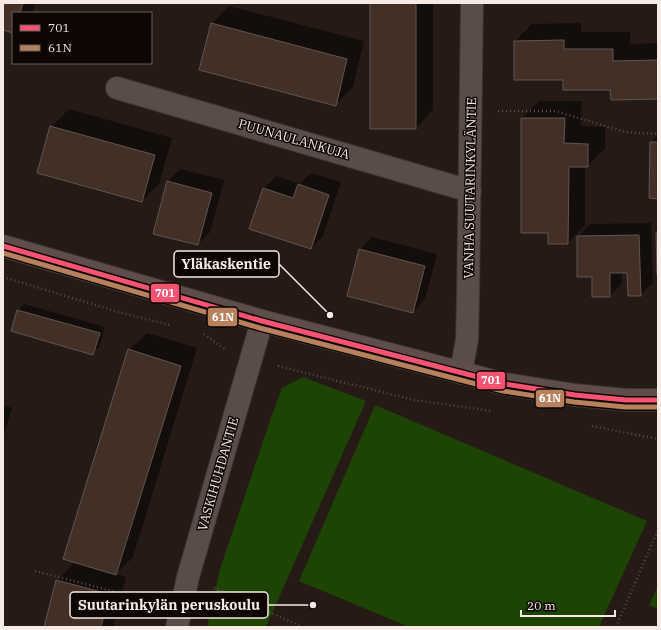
<svg xmlns="http://www.w3.org/2000/svg" width="661" height="630" font-family="'IBM Plex Serif',serif">
  <rect width="100%" height="100%" fill="#251a15"/>
  <path fill="#1d4404" d="M 303,377 L 366,401 L 266,627 L 207,627 L 220,569 L 273,412 L 282,388 Z
    M 375,405 L 647,521 L 599,627 L 409,627 L 299,581 Z
    M 658,586 L 658,609 L 649,605 Z"/>
  <path fill="#0007" d="M 3,3 L 35,3 L 33,13 L 13,13 L 13,32 L 3,29 Z
    M 371,3 L 433,3 L 433,110 L 416,128 L 371,128 Z
    M 229,6 L 364,41 L 353,87 L 335,105 L 212,23 Z
    M 581,23 L 581,32 L 630,32 L 630,44 L 658,43 L 658,98 L 564,78 L 515,41 L 532,24 Z
    M 539,101 L 582,101 L 581,126 L 605,127 L 605,149 L 587,166 L 585,166 L 585,225 L 568,243 L 549,232 L 522,118 Z
    M 69,109 L 172,138 L 159,184 L 142,201 L 51,127 Z
    M 657,136 L 658,136 L 658,198 L 651,143 Z
    M 180,169 L 224,180 L 210,232 L 198,244 L 168,181 Z
    M 311,173 L 341,182 L 323,236 L 311,248 L 264,188 L 276,176 L 300,184 Z
    M 651,223 L 653,283 L 640,295 L 628,272 L 622,272 L 622,283 L 610,296 L 593,276 L 578,237 L 590,224 Z
    M 372,237 L 437,254 L 425,299 L 413,312 L 360,250 Z
    M 24,304 L 105,327 L 99,347 L 93,353 L 12,331 L 18,310 Z
    M 147,333 L 197,348 L 133,557 L 116,574 L 126,577 L 113,627 L 45,627 L 57,581 L 74,563 L 80,565 L 129,350 Z
    M 3,405 L 12,408 L 3,437 Z"/>
  <path fill="#423027" stroke="#605652" d="M 3,3 L 23,3 L 20,13 L 13,13 L 13,33 L 3,30 Z
    M 370,3 L 416,3 L 416,129 L 370,129 Z
    M 211,23 L 347,59 L 336,106 L 199,70 Z
    M 564,40 L 564,49 L 613,49 L 613,61 L 658,60 L 658,99 L 611,100 L 610,90 L 563,90 L 563,80 L 514,80 L 514,41 Z
    M 521,118 L 565,118 L 564,143 L 588,144 L 588,167 L 569,167 L 568,244 L 548,244 L 548,233 L 521,233 Z
    M 50,126 L 155,155 L 142,202 L 37,173 Z
    M 650,142 L 658,142 L 658,199 L 649,198 Z
    M 167,181 L 212,193 L 198,245 L 153,234 Z
    M 298,184 L 329,195 L 311,249 L 249,229 L 263,188 L 293,198 Z
    M 656,232 L 658,232 L 658,275 L 657,275 Z
    M 639,235 L 641,296 L 628,296 L 627,273 L 610,273 L 610,297 L 592,297 L 592,277 L 577,277 L 577,236 Z
    M 359,249 L 425,266 L 413,313 L 347,296 Z
    M 17,310 L 100,333 L 93,355 L 11,331 Z
    M 128,349 L 181,366 L 116,575 L 63,559 Z
    M 56,580 L 109,594 L 101,627 L 44,627 Z"/>
  <g fill="none" stroke-linecap="round" stroke-linejoin="round">
    <g stroke="#3c342f" stroke-width="24">
      <path id="street" d="M 117,88 L 470,191
        M 461,373 L 467,339 L 468,299 L 472,3
        M 177,627 L 188,577 L 262,321"/>
    </g>
    <g stroke="#3c342f" stroke-width="24">
      <path id="secondary" d="M 3,246 L 262,321 L 505,384 L 575,395 L 626,400 L 658,400"/>
    </g>
    <path stroke="#584d4b" stroke-width="2.5" stroke-dasharray="1 3" stroke-linecap="butt" d="M 498,111 L 555,111 L 625,132 L 658,134
      M 3,277 L 115,311 L 170,325
      M 204,334 L 226,350
      M 278,366 L 414,400 L 492,411
      M 592,426 L 658,439
      M 35,571 L 155,602
      M 214,588 L 303,627
      M 616,627 L 658,530"/>
    <use href="#street" stroke="#5a4c49" stroke-width="22"/>
    <use href="#secondary" stroke="#5e4d4a" stroke-width="22"/>
    <g stroke="#0d0603" stroke-width="8">
      <path id="bus-1" d="M 3,246 L 262,321 L 505,384 L 575,395 L 626,400 L 658,400"/>
    </g>
    <g stroke="#0d0603" stroke-width="8">
      <path id="bus-2" d="M 3,253 L 260,328 L 503,391 L 574,402 L 625,407 L 658,407"/>
    </g>
    <use href="#bus-1" stroke="#f65372" stroke-width="5"/>
    <use href="#bus-2" stroke="#b6815c" stroke-width="5"/>
  </g>
  <g text-anchor="middle" dominant-baseline="central" stroke-width="3" stroke-linejoin="round" paint-order="stroke">
    <g font-size="13" fill="#f7e9e3" stroke="#0d0603">
      <text transform="translate(294 139) rotate(16)">PUUNAULANKUJA</text>
      <text transform="translate(470 188) rotate(-89)">VANHA SUUTARINKYLÄNTIE</text>
      <text transform="translate(218 474) rotate(-74)">VASKIHUHDANTIE</text>
    </g>
  </g>
  <path fill="none" stroke="#f7e9e3" stroke-width="1.5" d="M330 315L279 264M313 605L268 605"/>
  <g fill="#f7e9e3" stroke="#0d0603" stroke-width="1.5">
    <circle cx="330" cy="315" r="4"/>
    <circle cx="313" cy="605" r="4"/>
  </g>
  <g fill="#0d0603" stroke="#f7e9e3" stroke-width="1.5">
    <rect x="174" y="251" width="105" height="26" rx="4"/>
    <rect x="70" y="592" width="198" height="26" rx="4"/>
  </g>
  <g font-size="14" text-anchor="middle" font-weight="bold" fill="#f7e9e3">
    <text x="226" y="269">Yläkaskentie</text>
    <text x="169" y="610">Suutarinkylän peruskoulu</text>
  </g>
  <g stroke="#0d0603" stroke-width="1.5">
    <rect x="150" y="283" width="30" height="20" rx="4" fill="#f65372"/>
    <rect x="207" y="307" width="31" height="20" rx="4" fill="#b6815c"/>
    <rect x="476" y="371" width="30" height="19" rx="4" fill="#f65372"/>
    <rect x="535" y="389" width="30" height="19" rx="4" fill="#b6815c"/>
  </g>
  <g font-size="11" text-anchor="middle" font-weight="bold" fill="#fff">
    <text x="165" y="297">701</text>
    <text x="223" y="321">61N</text>
    <text x="491" y="384">701</text>
    <text x="550" y="402">61N</text>
  </g>
  <rect width="661" height="630" fill="none" stroke="#f7e9e3" stroke-width="8"/>
  <rect x="12" y="12" width="140" height="52" fill="#0d0603" stroke="#6b615d"/>
  <rect x="20" y="25" width="20" height="6" fill="#f65372" stroke="#6b615d"/>
  <text x="48" y="32" font-size="12" fill="#f7e9e3">701</text>
  <rect x="20" y="45" width="20" height="6" fill="#b6815c" stroke="#6b615d"/>
  <text x="48" y="52" font-size="12" fill="#f7e9e3">61N</text>
  <path d="M521 610v6h94v-6" fill="none" stroke="#f7e9e3" stroke-width="2"/>
  <text x="527" y="610" font-size="12" fill="#f7e9e3" stroke="#0d0603" stroke-width="3" paint-order="stroke">20 m</text>
</svg>
